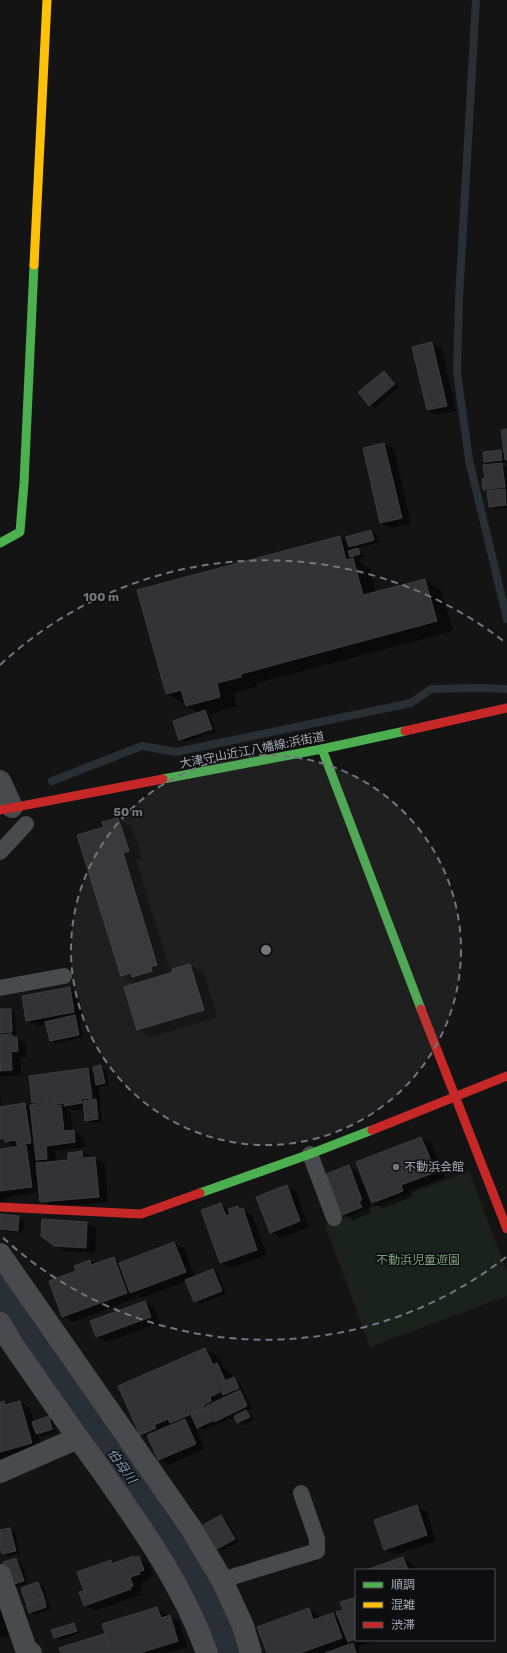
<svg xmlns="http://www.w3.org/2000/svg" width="507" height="1653" font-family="Rubik,'Noto Sans JP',sans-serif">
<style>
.green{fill:#1b211b}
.shadow{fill:#0007;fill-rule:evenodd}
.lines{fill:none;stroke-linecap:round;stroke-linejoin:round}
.stream{stroke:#282f35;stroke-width:8}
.river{stroke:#282f35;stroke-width:47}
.building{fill:#333335;stroke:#3c3e40}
.lane{stroke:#494a4d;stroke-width:16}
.street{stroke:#494a4d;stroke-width:22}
.fast{stroke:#4caf50;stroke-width:9}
.slow{stroke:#ffc107;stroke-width:9}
.jam{stroke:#c62828;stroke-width:9}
.ring{fill:none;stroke:#73767d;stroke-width:2;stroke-dasharray:7 5}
.poi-dot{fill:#73767d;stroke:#0e0e10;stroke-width:1.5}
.labels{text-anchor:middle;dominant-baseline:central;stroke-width:3;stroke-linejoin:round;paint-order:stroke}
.street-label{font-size:12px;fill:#a6abb5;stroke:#0e0e10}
.poi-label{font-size:12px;fill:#a6abb5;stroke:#0e0e10;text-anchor:start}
.park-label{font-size:12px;fill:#7d9f7e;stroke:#0e0e10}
.water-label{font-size:13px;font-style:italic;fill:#7e99af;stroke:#0e0e10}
.centre{fill:#73767d;stroke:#0e0e10;stroke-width:2}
.ring-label{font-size:12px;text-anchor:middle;font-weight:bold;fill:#73767d;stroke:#0e0e10;stroke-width:3;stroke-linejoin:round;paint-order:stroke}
</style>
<rect width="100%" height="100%" fill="#141414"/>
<path class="green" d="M469 1171 507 1272V1296L370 1347 325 1225Z"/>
<g class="shadow">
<path d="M432 343 442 349 456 411 437 415 427 410Z"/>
<path d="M384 372 389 375 399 387 375 408 370 405Z"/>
<path d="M507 430V490H505L507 492V508L495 509 490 506 488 492 484 489 491 465 485 461 501 451 505 454ZM507 462V467L500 463Z"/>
<path d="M384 444 394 449 411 524 391 528 381 523Z"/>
<path d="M371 531 376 534 379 542 357 549 362 552 364 557 359 558 361 564 370 569 376 593 425 580 441 590 453 631 257 683 258 686 233 693 237 706 210 714 216 732 185 742 180 739 199 713 186 706V703H183L166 694 340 537 348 542Z"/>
<path d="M118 819 132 827 142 859 136 860 171 974 190 965 204 973 217 1017 151 1037 137 1029V984L122 975 105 828Z"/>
<path d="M70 988 79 994 84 1017 79 1018 83 1037 55 1044 51 1041 47 1024 37 1026 27 1020Z"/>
<path d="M0 1010H11L15 1012 16 1035H11L26 1044 27 1057H20L21 1075 0 1077Z"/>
<path d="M101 1067 106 1069 109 1085 102 1087 99 1085 102 1122 91 1123 86 1120 85 1109 74 1111 71 1109H66L71 1112 73 1131 83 1137 85 1147 55 1151 57 1162 69 1161 82 1152 105 1164 108 1202 50 1207 40 1192 8 1197 0 1203V1150L17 1148 2 1139 0 1131V1090L1 1108 25 1104 31 1108 37 1105 33 1102 88 1069 95 1073ZM37 1160 43 1163 38 1164Z"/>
<path d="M421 1138 431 1143 445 1178 410 1191 412 1197 383 1208 373 1203 358 1163Z"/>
<path d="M349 1166 358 1172 371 1206 369 1207 371 1213 353 1220 343 1214Z"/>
<path d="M287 1187 296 1192 309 1227 281 1238 271 1232Z"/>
<path d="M221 1204 230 1209 238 1207 252 1215 267 1255 231 1268 221 1262Z"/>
<path d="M0 1215 24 1220 23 1233 3 1231 0 1229Z"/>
<path d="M87 1223 97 1228 95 1253 64 1251 42 1236Z"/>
<path d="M174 1243 184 1248 195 1277 213 1270 218 1273 226 1294 200 1304 195 1301 187 1281 141 1298 135 1295 136 1298 73 1322 63 1316 77 1272 90 1261 96 1265 114 1258 121 1263Z"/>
<path d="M145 1302 154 1308 160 1323 106 1342 97 1337 91 1322Z"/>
<path d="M205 1349 219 1357 224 1368 231 1372 233 1378 239 1381 244 1391 242 1392 245 1394 252 1409 246 1411 251 1414 254 1420 243 1425 238 1422 235 1417 203 1430 197 1425 195 1426 205 1449 168 1465 159 1459 150 1439 141 1434Z"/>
<path d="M4 1402 9 1405 20 1402 30 1408 34 1422 49 1417 54 1420 56 1427 39 1432V1435L56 1429 57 1432 42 1437 38 1434 42 1448 2 1459 0 1458V1404Z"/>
<path d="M417 1507 427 1512 436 1541 395 1555 385 1549Z"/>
<path d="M221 1516 226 1519 239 1542 222 1551 217 1549Z"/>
<path d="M10 1529 15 1532 20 1553 8 1556 3 1554 0 1542V1531Z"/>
<path d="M133 1557 137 1559 139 1558 149 1563 153 1576 148 1577 149 1580 140 1583 142 1592 139 1593 140 1595 95 1611 85 1605V1591L110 1561 114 1564Z"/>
<path d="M403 1558 413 1564 415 1570H368Z"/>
<path d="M16 1559 21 1562 28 1583 17 1587 12 1584Z"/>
<path d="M38 1583 43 1586 48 1600 45 1601 48 1602 51 1609 35 1615 30 1612V1604L27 1602Z"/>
<path d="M0 1599 13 1633 6 1638 0 1635Z"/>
<path d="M354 1599 356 1600V1640H377L358 1647 360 1653H268L308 1609 318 1615 320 1619 333 1614 339 1618Z"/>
<path d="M157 1608 167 1614 168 1617 170 1616 180 1622 187 1647 166 1653H62L104 1635 107 1637Z"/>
<path d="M74 1624 79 1629 57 1636V1638L80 1631 81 1633 60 1640 55 1637Z"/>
</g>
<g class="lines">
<g class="stream">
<path d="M476 0 459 299 457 372 469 460 507 619"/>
<path d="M52 781 142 746 176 752 411 703 431 689 478 688 507 689"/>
</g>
<path class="river" d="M0 1286 75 1401 159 1518 194 1572 221 1629 230 1653"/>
</g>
<g class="building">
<path d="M432 342 447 406 427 410 412 347Z"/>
<path d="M384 371 395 384 369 406 358 392Z"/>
<path d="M507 429V460H505L501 430Z"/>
<path d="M384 443 402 518 380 523 363 448Z"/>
<path d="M501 450 502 460 484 462 483 452Z"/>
<path d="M502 463 505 487 483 490 482 479 485 478 483 465Z"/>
<path d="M505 489 506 505 489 507 487 491Z"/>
<path d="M371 530 374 540 349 547 346 537Z"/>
<path d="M340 536 346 560 353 558 363 595 425 579 437 621 241 674V677L217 683 220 697 186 706 181 690 166 694 137 590Z"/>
<path d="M358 548 360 554 350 557 348 551Z"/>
<path d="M205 710 212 729 179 740 173 721Z"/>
<path d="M118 818 129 851 123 853 157 965 151 967 152 971 132 977 131 973 121 976 77 835 104 827 102 822Z"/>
<path d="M190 964 204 1010 137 1030 124 987 173 972 172 969Z"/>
<path d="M70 987 74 1012 26 1021 22 996Z"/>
<path d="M0 1009H11L12 1032 0 1033Z"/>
<path d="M75 1015 79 1035 50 1041 45 1022Z"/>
<path d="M12 1034V1037H17L18 1051 11 1052 12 1070 0 1071V1035Z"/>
<path d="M101 1065 105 1083 96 1085 93 1067Z"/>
<path d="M88 1068 92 1098 81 1099 82 1103 64 1106V1103L58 1104 57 1100 32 1103 29 1076Z"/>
<path d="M96 1099 98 1119 85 1121 83 1101Z"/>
<path d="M56 1101 57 1106 61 1105 64 1131 74 1130 75 1142 46 1146 47 1159 36 1160 30 1105Z"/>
<path d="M25 1103 31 1143 17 1145 16 1140 5 1142V1139H1L0 1133V1107Z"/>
<path d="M421 1137 436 1172 401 1185 403 1191 372 1203 356 1162Z"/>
<path d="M26 1145 32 1187 0 1191V1149Z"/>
<path d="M82 1151 83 1158 95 1157 99 1197 40 1202 36 1163 68 1160V1153Z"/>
<path d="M349 1165 362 1200 359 1202 362 1207 342 1215 326 1174Z"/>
<path d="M287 1185 300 1221 270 1233 256 1197Z"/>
<path d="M221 1203 226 1216 230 1214 228 1209 238 1206 239 1209 243 1208 257 1250 220 1263 201 1210Z"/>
<path d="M0 1214 19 1216 18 1231 0 1229Z"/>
<path d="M42 1219 87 1222 86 1248 54 1246 41 1236Z"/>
<path d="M174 1242 186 1272 130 1293 119 1263Z"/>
<path d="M114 1257 127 1293 62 1317 49 1281 76 1271 74 1266 90 1260 91 1265Z"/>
<path d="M213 1269 222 1291 194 1302 185 1280Z"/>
<path d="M145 1301 151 1317 96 1337 90 1321Z"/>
<path d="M205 1348 213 1365 217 1363 225 1380 216 1383 220 1392 210 1397 211 1401 203 1405 205 1408 170 1423 168 1419 154 1425 156 1428 140 1435 118 1386Z"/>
<path d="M234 1377 239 1388 223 1395 218 1384Z"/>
<path d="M240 1390 247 1406 214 1422 206 1406Z"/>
<path d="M4 1401 5 1405 20 1401 32 1443 0 1452V1403Z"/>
<path d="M206 1408 212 1421 197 1428 191 1415Z"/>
<path d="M246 1410 250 1417 237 1423 234 1416Z"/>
<path d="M49 1416 52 1429 36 1434 32 1422Z"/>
<path d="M185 1419 196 1444 158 1460 147 1435Z"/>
<path d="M417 1505 427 1535 384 1550 374 1520Z"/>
<path d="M221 1515 235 1539 217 1549 203 1525Z"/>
<path d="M10 1528 16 1551 2 1554 0 1547V1530Z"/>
<path d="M134 1556 135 1558 139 1556 144 1570 139 1572 140 1574 130 1577 133 1586 130 1587 131 1589 84 1606 79 1592 84 1591 77 1572 111 1560V1564Z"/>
<path d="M403 1557 408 1570H366Z"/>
<path d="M16 1558 24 1581 11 1585 3 1562Z"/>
<path d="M38 1582 44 1597 26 1603 21 1588Z"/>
<path d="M44 1598 46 1607 29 1613 26 1604Z"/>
<path d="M354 1598 356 1603V1639L348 1642 336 1612 343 1610 340 1602Z"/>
<path d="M157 1607 161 1618 170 1615 178 1641 140 1653H111L102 1624Z"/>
<path d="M309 1608 313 1620 333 1613 342 1638 300 1653H267L257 1627Z"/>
<path d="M74 1623 77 1631 54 1638 51 1630Z"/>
<path d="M104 1634 110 1653H61L59 1648Z"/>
<path d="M353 1643 356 1653H325Z"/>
</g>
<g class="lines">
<g class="lane">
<path d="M0 852 26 824"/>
<path d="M0 988 64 976"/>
<path d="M310 1154 334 1218"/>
<path d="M222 1580 317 1551V1539L301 1493"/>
</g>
<g class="street">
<path d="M0 781 12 807"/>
<path d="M0 1254 191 1528 222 1580 243 1626 251 1653"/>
<path d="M0 1323 11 1342C40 1384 69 1426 99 1467 141 1527 182 1583 207 1653"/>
<path d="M0 1472 78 1438"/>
<path d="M0 1575 26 1649 31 1653"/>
</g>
<g class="fast">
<path d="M0 543 20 532 24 483 34 265"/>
<path d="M322 749 421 1009"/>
<path d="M163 779 322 749 405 731"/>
<path d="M200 1193 310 1154 372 1130"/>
</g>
<path class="slow" d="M34 265 47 0"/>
<g class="jam">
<path d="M405 731 507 708"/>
<path d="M0 810 163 779"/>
<path d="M421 1009 507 1229"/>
<path d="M372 1130 507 1076"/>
<path d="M0 1207 141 1214 200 1193"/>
</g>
</g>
<circle cx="266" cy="950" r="195" fill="#73767d" fill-opacity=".12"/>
<g class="ring">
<circle cx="266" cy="950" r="195"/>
<path d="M506 1257A390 390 0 0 1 0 1235M0 665A390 390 0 0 1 506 643"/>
</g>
<circle class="poi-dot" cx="396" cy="1167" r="4"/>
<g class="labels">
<g class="street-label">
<text transform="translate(252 750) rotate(-11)">大津守山近江八幡線;浜街道</text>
</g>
<g class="poi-label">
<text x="404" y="1167">不動浜会館</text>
</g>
<g class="park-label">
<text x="418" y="1260">不動浜児童遊園</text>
</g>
<g class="water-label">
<text transform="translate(122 1466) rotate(54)">伯母川</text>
</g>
</g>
<circle cx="266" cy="950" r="6" class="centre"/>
<g class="ring-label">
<text x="101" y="601">100 m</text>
<text x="128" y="816">50 m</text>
</g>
<rect x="355" y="1569" width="140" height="72" fill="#0e0e10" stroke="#4b4d52"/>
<rect x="363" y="1582" width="20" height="6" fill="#4caf50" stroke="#4b4d52"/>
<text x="391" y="1589" font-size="12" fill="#a6abb5">順調</text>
<rect x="363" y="1602" width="20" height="6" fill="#ffc107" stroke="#4b4d52"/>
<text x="391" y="1609" font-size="12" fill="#a6abb5">混雑</text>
<rect x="363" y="1622" width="20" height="6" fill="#c62828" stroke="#4b4d52"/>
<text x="391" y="1629" font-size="12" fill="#a6abb5">渋滞</text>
</svg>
